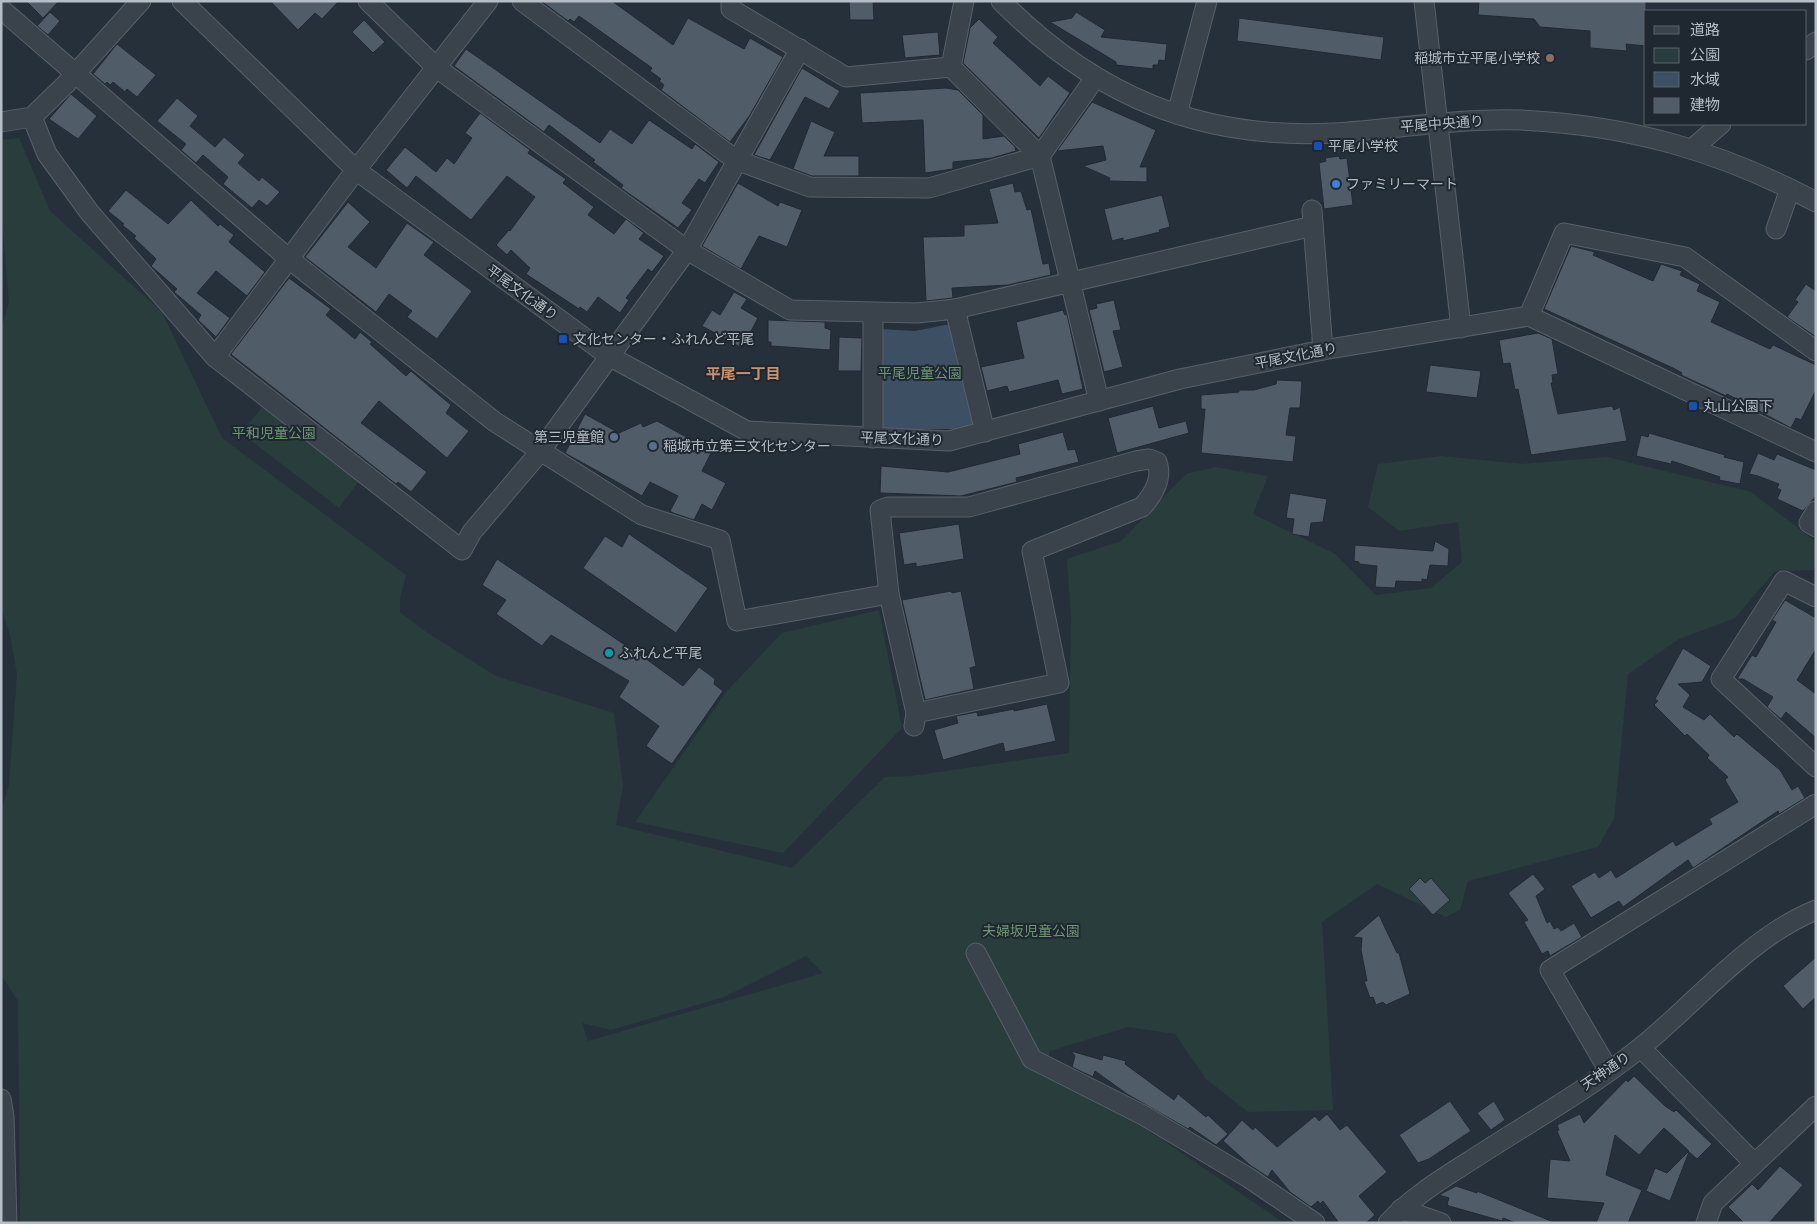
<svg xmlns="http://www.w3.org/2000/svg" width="1817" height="1224" font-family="Signika,'Noto Sans JP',sans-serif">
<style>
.green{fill:#293d3d;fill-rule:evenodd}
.water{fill:#3d4f63}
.building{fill:#515c69;stroke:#212933}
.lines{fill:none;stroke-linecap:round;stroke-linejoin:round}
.minor-casing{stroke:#58606a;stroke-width:21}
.minor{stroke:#3a424c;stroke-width:19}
.education-dot{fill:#8d6e63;stroke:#1f2731;stroke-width:2}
.transit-dot{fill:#1a4fb4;stroke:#1f2731;stroke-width:2}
.shop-dot{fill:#3f7fe0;stroke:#1f2731;stroke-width:2}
.service-dot{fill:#5c6f8a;stroke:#1f2731;stroke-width:2}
.culture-dot{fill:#0f9aa8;stroke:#1f2731;stroke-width:2}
.labels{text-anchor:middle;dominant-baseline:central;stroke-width:4;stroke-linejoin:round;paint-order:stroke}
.poi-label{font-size:14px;fill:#b5bdc7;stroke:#1f2731;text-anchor:start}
.street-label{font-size:14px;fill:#b5bdc7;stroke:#1f2731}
.park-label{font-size:14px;fill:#6f9676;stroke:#1f2731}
.neighbourhood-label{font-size:15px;font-weight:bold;fill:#cb916d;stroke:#1f2731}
</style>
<rect width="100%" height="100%" fill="#26303b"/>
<g class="green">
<path d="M19 138 50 211 162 312 222 438 406 575 400 598V612L426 632 496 676 614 713 623 786 616 825 792 868 885 777 912 776 1069 753 1071 616 1067 559 1121 541 1186 474 1215 467 1268 476 1253 514 1335 554 1376 595 1431 588 1462 562 1458 522 1399 531 1368 507 1378 464 1441 456 1522 464 1607 457 1751 492 1816 542V570L1775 571 1735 618 1679 639 1628 674 1614 819 1598 847 1468 881 1460 910 1446 917 1377 884 1322 922 1333 1110 1248 1112 1206 1079 1175 1034 1128 1027 1050 1051 1047 1066 1164 1141 1284 1223H20L18 1001 1 975V811L9 785 17 674 10 635 1 607V328L9 303 1 208V140ZM806 956 823 973 588 1041 582 1023 611 1030 724 997Z"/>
<path d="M267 401 361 478 339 508 241 433Z"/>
<path d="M879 610 902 728 783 853 635 822 727 691 782 633Z"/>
</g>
<path class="water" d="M950 324 975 426 960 429H880V329L915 331Z"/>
<g class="building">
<path d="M26 1H59L43 18Z"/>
<path d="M270 1H339L322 19 315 13 298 30Z"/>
<path d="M541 1H612L673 45 688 18 744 49 750 38 783 57 750 115 730 142 661 90 664 85 659 81 661 79 650 71 652 68 579 16 574 22 570 19 568 21Z"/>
<path d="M849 1H873L874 20H850Z"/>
<path d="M1479 1H1646V46L1626 44 1627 51 1590 48V31L1540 27 1534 19 1478 15Z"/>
<path d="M50 12 60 21 48 35 37 26Z"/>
<path d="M1076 12 1105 30 1101 37 1167 44 1165 61 1159 60 1158 65H1153V69L1116 65V62L1050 22 1072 18Z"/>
<path d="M1239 18 1384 37 1381 60 1237 41Z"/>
<path d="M979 19 998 37 993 43 1040 86 1048 76 1070 93 1039 138 963 63 970 28Z"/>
<path d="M364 20 385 42 373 53 352 32Z"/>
<path d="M938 32 940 55 905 58 902 35Z"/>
<path d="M117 44 156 75 137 97 127 89 125 92 113 82 110 85 107 82 105 84 93 74Z"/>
<path d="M466 49 600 143 610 129 632 144 649 120 692 149 695 144 719 162 705 183 699 179 682 203 692 210 678 228 621 188 623 185 593 162 595 160 549 125 544 132 454 66Z"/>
<path d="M802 68 840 91 829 109 805 97 770 160 754 155Z"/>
<path d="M946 88 958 90 983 115V139L1004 136 1015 147 1016 151 992 158 953 162V169L925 173 923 120 862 123 860 93Z"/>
<path d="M71 94 97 116 78 139 49 119Z"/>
<path d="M177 98 198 116 190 126 215 147 224 137 245 155 238 163 259 181 262 177 280 192 267 206 259 200 252 208 223 184 228 177 203 155 196 163 181 150 186 144 157 121Z"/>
<path d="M1092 102 1156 130 1140 167H1147V182L1109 181 1110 178 1083 166 1106 160 1103 146 1057 151Z"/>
<path d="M480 113 530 150 528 153 566 179 563 183 594 207 588 215 614 234 626 219 644 233 639 239 664 256 652 272 648 269 626 298 629 300 620 313 598 297 587 312 580 307 579 309 526 274 530 268 511 250 507 255 496 245 509 230 510 231 535 197 507 176 471 220 416 176 407 188 386 170 405 147 436 172 447 158 454 164 472 138 465 133Z"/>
<path d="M811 121 835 132 824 156H859V176H812L793 169Z"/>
<path d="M1339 156 1340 159 1347 158 1353 205 1324 209 1319 163 1326 161 1325 158Z"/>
<path d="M738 183 778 206 780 202 802 210 787 247 759 236 741 269 702 246Z"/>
<path d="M1013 183 1015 192 1021 191 1027 210 1031 209 1043 264 1049 263 1051 275 1008 285 952 288 953 298 926 301 923 237 964 236V225L998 223 989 189Z"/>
<path d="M126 190 168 224 191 200 218 226 220 224 234 235 229 242 265 272 247 296 216 271 197 293 230 318 216 337 198 320 201 315 174 292 177 289 151 266 156 259 134 238 136 236 122 225 124 224 108 211Z"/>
<path d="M1162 195 1170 227 1159 230 1160 232 1123 241V238L1112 241 1104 209Z"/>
<path d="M348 202 370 222 348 247 376 268 407 223 434 242 424 255 472 291 437 339 407 317 412 311 389 294 376 312 305 257Z"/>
<path d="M1571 246 1595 252 1593 255 1653 281 1661 264 1682 271 1680 275 1700 284 1697 291 1720 302 1711 322 1770 349 1773 345 1816 365V390L1801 420 1796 418 1791 428 1727 394 1726 396 1681 375 1682 373 1675 369 1544 309Z"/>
<path d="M289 278 331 309 326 315 355 339 360 332 372 342 370 344 406 376 411 371 451 405 446 413 469 431 447 458 379 401 361 423 427 472 411 492 398 482 396 484 233 356 231 354Z"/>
<path d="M1806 284 1816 291V337L1787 317 1798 302 1795 300Z"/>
<path d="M734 292 747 299 741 308 758 318 742 348 702 326 712 310 720 315Z"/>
<path d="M1114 300 1121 330 1113 331 1123 367 1104 372 1089 310 1097 308 1096 304Z"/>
<path d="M1063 310 1065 315 1067 314 1083 389 1062 394 1058 380 1009 392 1007 386 987 391 981 367 1024 358 1016 322Z"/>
<path d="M768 320 825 322V328L831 330 830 350 771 346V342H768Z"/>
<path d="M1538 333 1552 339 1558 374 1552 375 1553 383H1551L1558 414 1612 406 1614 410 1620 407 1627 441 1531 455 1518 389 1515 390 1510 363 1503 364 1499 340Z"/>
<path d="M839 337 862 338 861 371H838Z"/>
<path d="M1430 365 1481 371 1477 398 1426 392Z"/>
<path d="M1277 380 1302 381 1300 408H1290L1286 435 1296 436 1293 462 1201 453 1205 409H1201V395L1239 392V390H1254L1276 384Z"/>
<path d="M1153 406 1159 428 1186 421 1189 433 1117 453 1108 418Z"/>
<path d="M585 414 619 433 641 423 643 427 657 421 712 451 702 471 726 483 712 510 702 504 694 520 673 513 670 511 678 496 650 482 642 496 565 453Z"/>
<path d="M1063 432 1068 450 1075 449 1079 462 1016 478 1017 482 961 496 880 493 881 466 948 472 1020 454 1018 444Z"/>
<path d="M1649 433 1725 455 1724 457 1744 462 1740 484 1719 480 1720 477 1672 461 1671 464 1636 456 1641 435 1648 437Z"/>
<path d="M1758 453 1774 460 1777 454 1816 470V496L1803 511 1777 499 1781 490 1777 488 1779 484 1758 476 1749 474Z"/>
<path d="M1290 493 1327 499 1323 522 1311 523 1309 537 1292 534 1294 519 1286 518Z"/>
<path d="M959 524 964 559 916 567V563L904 565 899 533Z"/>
<path d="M629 534 708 588 676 633 583 568 605 536 622 547Z"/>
<path d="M1435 541 1449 549 1448 566 1430 565 1427 580 1422 579V582L1396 581 1395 588 1375 587 1377 566 1359 564V562L1354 561 1355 545 1433 551Z"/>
<path d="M497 559 649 661 683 686 699 667 715 679 714 684 723 691 672 764 646 746 659 726 619 697 629 681 551 635 542 646 496 614 506 600 482 585Z"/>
<path d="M951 591 952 593 961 591 976 666 970 668 974 689 925 700 902 600Z"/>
<path d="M1785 600 1816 618V649L1797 680 1816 694V738L1786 712 1781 719 1767 707 1773 697 1743 679H1737L1752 655 1756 657 1776 622 1772 620Z"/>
<path d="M1683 648 1711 666 1702 682 1678 684 1690 695 1683 707 1704 720 1710 714 1734 737 1737 734 1780 770 1792 790 1798 786 1805 798 1779 814 1778 811 1693 868 1688 860 1623 907 1619 901 1591 918 1571 886 1595 872 1599 878 1611 870 1616 878 1673 841 1676 846 1712 824 1709 819 1738 802 1725 780 1728 777 1707 758 1709 755 1687 734 1685 736 1654 705 1658 701 1655 699Z"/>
<path d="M1047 704 1056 741 1005 752 1003 743 943 760 934 730 958 723 956 716 977 712 978 716 1014 709V711Z"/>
<path d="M1533 874 1545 889 1536 896 1547 923 1550 921 1554 929 1558 927 1561 931 1574 923 1582 937 1550 956 1548 951 1542 954 1524 922 1528 920 1508 893Z"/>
<path d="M1420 878 1425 883 1431 878 1450 900 1433 915 1409 889Z"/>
<path d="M1379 915 1397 953H1399L1410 994 1386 1005 1383 1002 1376 1005 1373 997 1370 998 1364 981H1367L1361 950 1362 938 1353 937Z"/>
<path d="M1816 957V997L1803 1009 1783 986Z"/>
<path d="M1071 1051 1102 1060 1103 1055 1126 1061 1125 1064 1174 1100 1178 1094 1206 1117 1208 1115 1228 1134 1216 1145 1190 1127 1188 1129 1127 1094 1095 1071 1093 1077 1072 1067 1075 1056Z"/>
<path d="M1634 1076 1665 1106 1674 1112 1676 1110 1712 1144 1697 1159 1689 1152 1670 1201 1646 1191 1655 1168 1667 1173 1689 1151 1664 1128 1639 1155 1615 1135 1606 1175 1642 1190 1628 1223H1596L1604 1203 1547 1198 1550 1159 1570 1161 1557 1131 1559 1130 1557 1125 1580 1114 1584 1123 1626 1080 1628 1082Z"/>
<path d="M1450 1101 1471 1131 1429 1159 1418 1163 1399 1135Z"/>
<path d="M1494 1101 1505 1120 1491 1130 1477 1113Z"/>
<path d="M1327 1114 1340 1130 1347 1125 1387 1172 1359 1196 1375 1215 1366 1223H1339L1323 1201 1320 1204 1318 1201 1311 1207 1290 1192 1272 1170 1268 1177 1251 1166 1223 1141 1242 1120 1253 1130 1255 1127 1277 1147 1315 1116 1319 1121Z"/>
<path d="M1780 1166 1803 1185 1769 1223H1744L1728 1207 1752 1184 1758 1190Z"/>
<path d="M1456 1186 1477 1193V1191L1556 1223H1516L1503 1218 1502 1221 1449 1206 1447 1204 1449 1198 1439 1195Z"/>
</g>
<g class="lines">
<g class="minor-casing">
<g id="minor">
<path d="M182 1 356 170 609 356 747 431 949 441 1180 379 1323 350 1529 316 1816 452"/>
<path d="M368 1 437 68 687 250 790 310 917 313 955 309 1313 226"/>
<path d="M522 1 736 160 810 187 929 188 1040 156 1095 78"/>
<path d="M731 1V9L846 77 951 67 1040 156 1099 401"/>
<path d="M1001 1C1095 96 1200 140 1334 133 1396 129 1458 118 1521 120 1629 125 1720 151 1816 202"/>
<path d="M1424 1 1461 328"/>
<path d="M1 9 288 258 495 422 642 515 720 540 737 621 889 594"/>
<path d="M1806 50 1816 42"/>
<path d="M951 67 964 1"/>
<path d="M1177 114 1207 1"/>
<path d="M32 117 47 154 90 213 215 357 462 550 472 532 539 453 687 250 800 49"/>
<path d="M1 122 32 117 66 84 141 1"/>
<path d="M1693 148 1721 124"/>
<path d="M1312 210 1323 350"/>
<path d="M1776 229 1790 189"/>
<path d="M955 309 985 432"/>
<path d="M873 313V438"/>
<path d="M1529 316 1564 233 1685 257 1816 351"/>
<path d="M215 357 356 170 488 1"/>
<path d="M1816 511 1809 523 1816 527"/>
<path d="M1816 597 1784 581 1721 679 1816 767"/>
<path d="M914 726 916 713 889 594 880 510 888 507H969L1136 461 1149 459 1157 462C1163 478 1153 495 1142 507L1032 551 1059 683 916 713"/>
<path d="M976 953 1032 1059 1143 1115 1249 1178 1315 1223"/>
<path d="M1641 1048 1754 1163"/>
<path d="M1609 1071 1550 970 1816 804"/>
<path d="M1 1099 4 1117 7 1223"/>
<path d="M1401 1209 1441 1223"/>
<path d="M1388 1223C1412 1197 1443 1178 1473 1159 1528 1123 1589 1089 1640 1048 1696 1003 1749 937 1816 910"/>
<path d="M1706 1223 1713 1203 1816 1106"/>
</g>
</g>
<use href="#minor" class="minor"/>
</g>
<circle class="education-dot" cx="1550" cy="58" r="5"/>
<g class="transit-dot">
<rect x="1313" y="141" width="10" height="10" rx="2.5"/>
<rect x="558" y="334" width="10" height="10" rx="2.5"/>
<rect x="1688" y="401" width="10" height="10" rx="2.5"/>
</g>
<circle class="shop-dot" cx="1336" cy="184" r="5"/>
<g class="service-dot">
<circle cx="614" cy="437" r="5"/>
<circle cx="653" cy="446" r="5"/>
</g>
<circle class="culture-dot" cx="609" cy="653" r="5"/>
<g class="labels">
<g class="poi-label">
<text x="1540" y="58" text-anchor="end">稲城市立平尾小学校</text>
<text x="1328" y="146">平尾小学校</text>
<text x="1346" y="184">ファミリーマート</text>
<text x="573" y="339">文化センター・ふれんど平尾</text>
<text x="1703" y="406">丸山公園下</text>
<text x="604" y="437" text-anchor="end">第三児童館</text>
<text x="663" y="446">稲城市立第三文化センター</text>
<text x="619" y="653">ふれんど平尾</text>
</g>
<g class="street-label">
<text transform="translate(1442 124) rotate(-4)">平尾中央通り</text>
<text transform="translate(522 293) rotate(36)">平尾文化通り</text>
<text transform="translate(1296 356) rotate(-11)">平尾文化通り</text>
<text transform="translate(902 439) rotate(2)">平尾文化通り</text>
<text transform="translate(1606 1071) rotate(-34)">天神通り</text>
</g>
<g class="park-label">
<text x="920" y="373">平尾児童公園</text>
<text x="274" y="433">平和児童公園</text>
<text x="1031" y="931">夫婦坂児童公園</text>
</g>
<g class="neighbourhood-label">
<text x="743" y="374">平尾一丁目</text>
</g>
</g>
<rect width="1817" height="1224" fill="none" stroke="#b5bdc7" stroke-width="5"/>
<rect x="1644" y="10" width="162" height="115" fill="#1f2731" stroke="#5b636d"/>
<rect x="1654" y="26" width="25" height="8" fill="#3a424c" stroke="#5b636d"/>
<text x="1690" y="35" font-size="15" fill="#b5bdc7">道路</text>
<rect x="1654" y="48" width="25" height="15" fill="#293d3d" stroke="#5b636d"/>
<text x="1690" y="60" font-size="15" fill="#b5bdc7">公園</text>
<rect x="1654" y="72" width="25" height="15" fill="#3d4f63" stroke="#5b636d"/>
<text x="1690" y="85" font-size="15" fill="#b5bdc7">水域</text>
<rect x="1654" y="98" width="25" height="15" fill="#515c69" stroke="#5b636d"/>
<text x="1690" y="110" font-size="15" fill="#b5bdc7">建物</text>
</svg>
